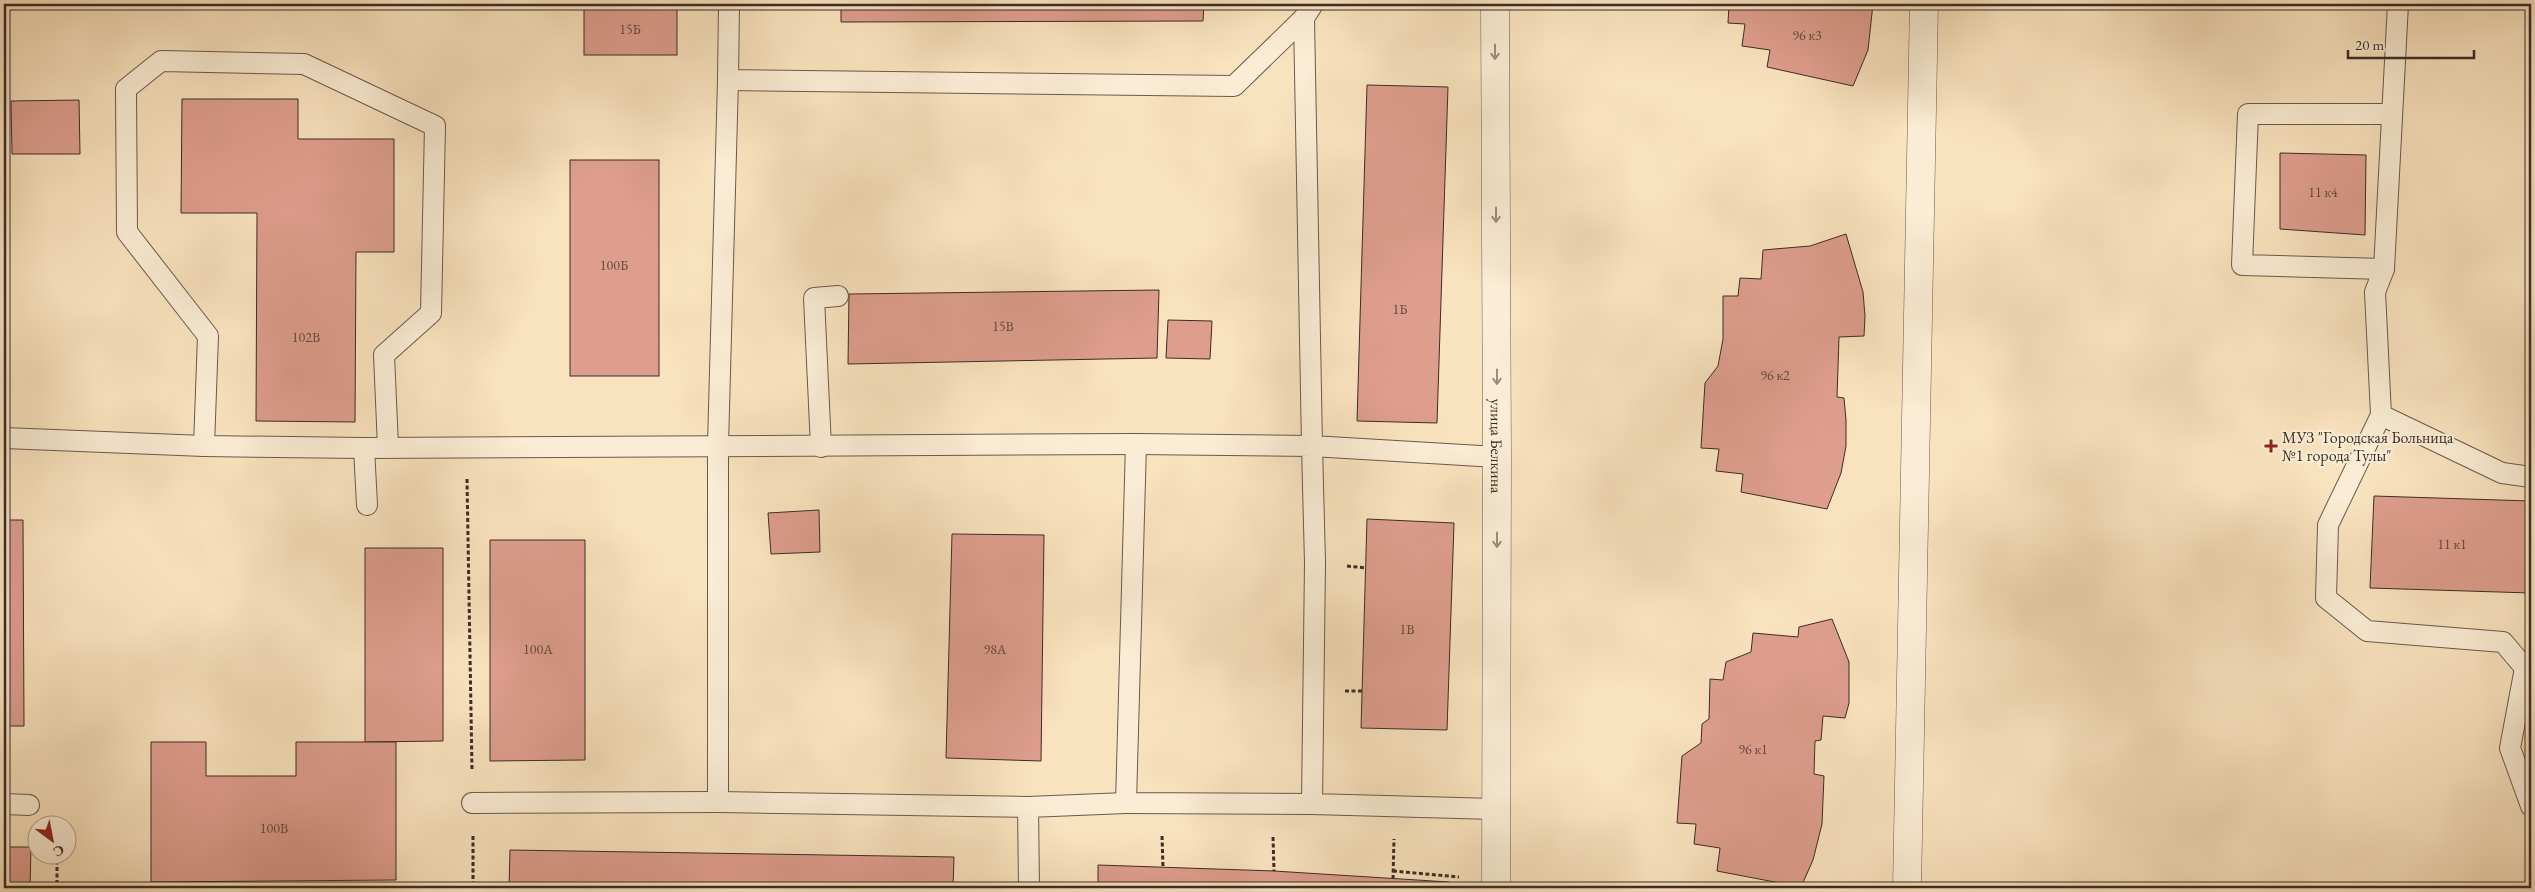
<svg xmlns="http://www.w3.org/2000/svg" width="2535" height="892" font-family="'EB Garamond',serif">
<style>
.building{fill:#de9e8e;stroke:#3b2d28}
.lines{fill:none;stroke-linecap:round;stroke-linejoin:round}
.lane-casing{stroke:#6a5a4e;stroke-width:22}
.street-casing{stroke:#6a5a4e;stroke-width:29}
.path{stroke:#3b2d28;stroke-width:3;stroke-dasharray:4 2.5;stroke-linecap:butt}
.lane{stroke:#fbedd5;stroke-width:20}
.street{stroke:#fbedd5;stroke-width:28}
.oneway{stroke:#9b8d7e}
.poi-dot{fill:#8f2418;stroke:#fbedd5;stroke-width:2}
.labels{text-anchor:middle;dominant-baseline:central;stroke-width:4.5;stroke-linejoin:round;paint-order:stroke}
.number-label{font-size:14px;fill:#644942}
.poi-label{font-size:16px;fill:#3b2d28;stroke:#fbedd5;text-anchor:start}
.street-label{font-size:16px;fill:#3b2d28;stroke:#fbedd5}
</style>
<rect width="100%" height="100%" fill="#f9e3be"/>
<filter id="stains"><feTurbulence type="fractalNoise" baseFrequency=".004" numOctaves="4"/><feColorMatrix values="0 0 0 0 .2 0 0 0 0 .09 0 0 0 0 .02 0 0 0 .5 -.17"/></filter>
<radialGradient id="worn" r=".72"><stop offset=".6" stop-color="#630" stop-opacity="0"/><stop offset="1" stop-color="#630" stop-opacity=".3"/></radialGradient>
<g class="building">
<rect x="584" y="4" width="93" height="51"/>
<path d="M841 4H1204L1203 21 841 22Z"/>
<path d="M1729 4H1873L1868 50 1853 86 1767 67 1770 50 1742 46 1745 24 1728 23Z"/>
<path d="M1367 85 1448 87 1437 423 1357 421Z"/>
<path d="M182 99H298V139H394V252H356L355 422 256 421 257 213H181Z"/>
<path d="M79 100 80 154H12L11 101Z"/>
<path d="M2280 153 2366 155 2365 235 2280 229Z"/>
<rect x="570" y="160" width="89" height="216"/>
<path d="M1846 234 1863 292 1865 316 1864 336 1839 337 1837 397 1844 398 1846 420V446L1841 473 1827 509 1741 492 1743 474 1716 471 1719 449 1701 448 1705 383 1718 366 1723 339V296H1738L1740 278 1761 279 1763 250 1810 246Z"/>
<path d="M1159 290 1157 358 848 364 849 294Z"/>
<path d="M1168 320 1212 321 1210 359 1166 358Z"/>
<path d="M2374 496 2531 501V593L2370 588Z"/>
<path d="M819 510 820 552 771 554 768 513Z"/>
<path d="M1367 519 1454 523 1447 730 1361 728Z"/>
<path d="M4 520H23L24 726H4Z"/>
<path d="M952 534 1044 535 1041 761 946 758Z"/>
<path d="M490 540H585V760L490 761Z"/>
<path d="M365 548H443V741L365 742Z"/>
<path d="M1832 619 1849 662V703L1845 718 1823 716 1821 740 1815 741 1814 774 1824 776 1822 824 1813 860 1801 887 1717 871 1720 848 1694 844 1696 824 1677 823 1682 756 1701 743 1702 724 1709 719 1710 679 1723 680 1726 662 1751 652 1753 633 1798 637 1799 627Z"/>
<path d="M151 742H206V776H296V742H396V880L151 882Z"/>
<path d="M4 847H31L30 888H4Z"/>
<path d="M510 850 954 857 953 888H509Z"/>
<path d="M1098 865 1274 871 1449 882V888H1098Z"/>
</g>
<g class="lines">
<g class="lane-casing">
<g id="lane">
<path d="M729 4 728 80 1234 86 1304 18"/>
<path d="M1313 4 1304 18 1312 446 1497 457"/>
<path d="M2398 4 2384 269 2375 292 2381 415 2502 473 2531 477"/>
<path d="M2384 269 2242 265 2248 114H2392"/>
<path d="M2381 415 2328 525 2326 598 2367 631 2503 642 2525 668"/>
<path d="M4 438 204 446 364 448 1136 444 1312 446 1315 563 1312 804 1495 809"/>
<path d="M1136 444 1126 803 1312 804"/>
<path d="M204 446 208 336 127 232 126 89 161 61 304 64 435 126 431 313 384 355 388 447"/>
<path d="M821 447 814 298 838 296"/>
<path d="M364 448 367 505"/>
<path d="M2531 666 2525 668 2510 748 2531 806"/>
<path d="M718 802V445L728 80"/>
<path d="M472 803 718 802 1028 807"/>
<path d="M4 804 29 805"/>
<path d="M1029 888 1028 807 1126 803"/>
</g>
</g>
<g class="street-casing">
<g id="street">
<path id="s1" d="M1495 4 1497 457 1496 888"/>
<path d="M1907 888 1924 4"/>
</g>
</g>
<g class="path">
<path d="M467 479 472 770"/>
<path d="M1347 566 1366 568"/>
<path d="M1345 691H1362"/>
<path d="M473 836V888"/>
<path d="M1162 836 1163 868"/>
<path d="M1273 837 1274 871"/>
<path d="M57 854V888"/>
<path d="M1393 871 1459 877"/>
<path d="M1393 879 1394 839"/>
</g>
<use href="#lane" class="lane"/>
<use href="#street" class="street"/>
</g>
<defs><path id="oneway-shaft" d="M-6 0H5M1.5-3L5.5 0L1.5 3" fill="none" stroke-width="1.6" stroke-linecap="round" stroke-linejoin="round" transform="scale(1.25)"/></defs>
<g class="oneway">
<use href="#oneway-shaft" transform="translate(1495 52) rotate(90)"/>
<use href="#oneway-shaft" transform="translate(1496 215) rotate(90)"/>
<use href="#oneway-shaft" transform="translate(1497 377) rotate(90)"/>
<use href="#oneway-shaft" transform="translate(1497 540) rotate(90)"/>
</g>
<path class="poi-dot" d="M2268.5 438.5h5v5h5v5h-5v5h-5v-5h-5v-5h5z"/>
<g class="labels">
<g class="number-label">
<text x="630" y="29">15Б</text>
<text x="1807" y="35">96 к3</text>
<text x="2323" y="192">11 к4</text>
<text x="614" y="265">100Б</text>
<text x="1400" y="309">1Б</text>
<text x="1003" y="326">15В</text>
<text x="306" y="337">102В</text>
<text x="1775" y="375">96 к2</text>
<text x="2452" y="544">11 к1</text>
<text x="1407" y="629">1В</text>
<text x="538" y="649">100А</text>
<text x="995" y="649">98А</text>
<text x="1753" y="749">96 к1</text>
<text x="274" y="828">100В</text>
</g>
<g class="poi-label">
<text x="2282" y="437">МУЗ "Городская Больница<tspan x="2282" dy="18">№1 города Тулы"</tspan></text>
</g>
<g class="street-label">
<text stroke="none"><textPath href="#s1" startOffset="442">улица Белкина</textPath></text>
</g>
</g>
<rect width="2535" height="892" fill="none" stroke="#f9e3be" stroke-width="20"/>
<rect x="5" y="5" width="2525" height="882" fill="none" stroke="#3b2d28" stroke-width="2.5"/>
<rect x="10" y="10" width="2515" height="872" fill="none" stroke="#3b2d28"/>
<g transform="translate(52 840) rotate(148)"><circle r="24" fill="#fbedd5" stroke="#aea090"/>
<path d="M0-4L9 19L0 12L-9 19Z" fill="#8f2418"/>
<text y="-8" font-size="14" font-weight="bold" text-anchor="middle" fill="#3b2d28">С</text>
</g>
<path d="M2348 50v8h126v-8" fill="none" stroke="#3b2d28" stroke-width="2.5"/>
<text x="2355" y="50" font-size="15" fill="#3b2d28" stroke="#fbedd5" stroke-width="4" paint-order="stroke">20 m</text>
<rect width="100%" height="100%" filter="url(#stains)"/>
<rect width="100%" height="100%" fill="url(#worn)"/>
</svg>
